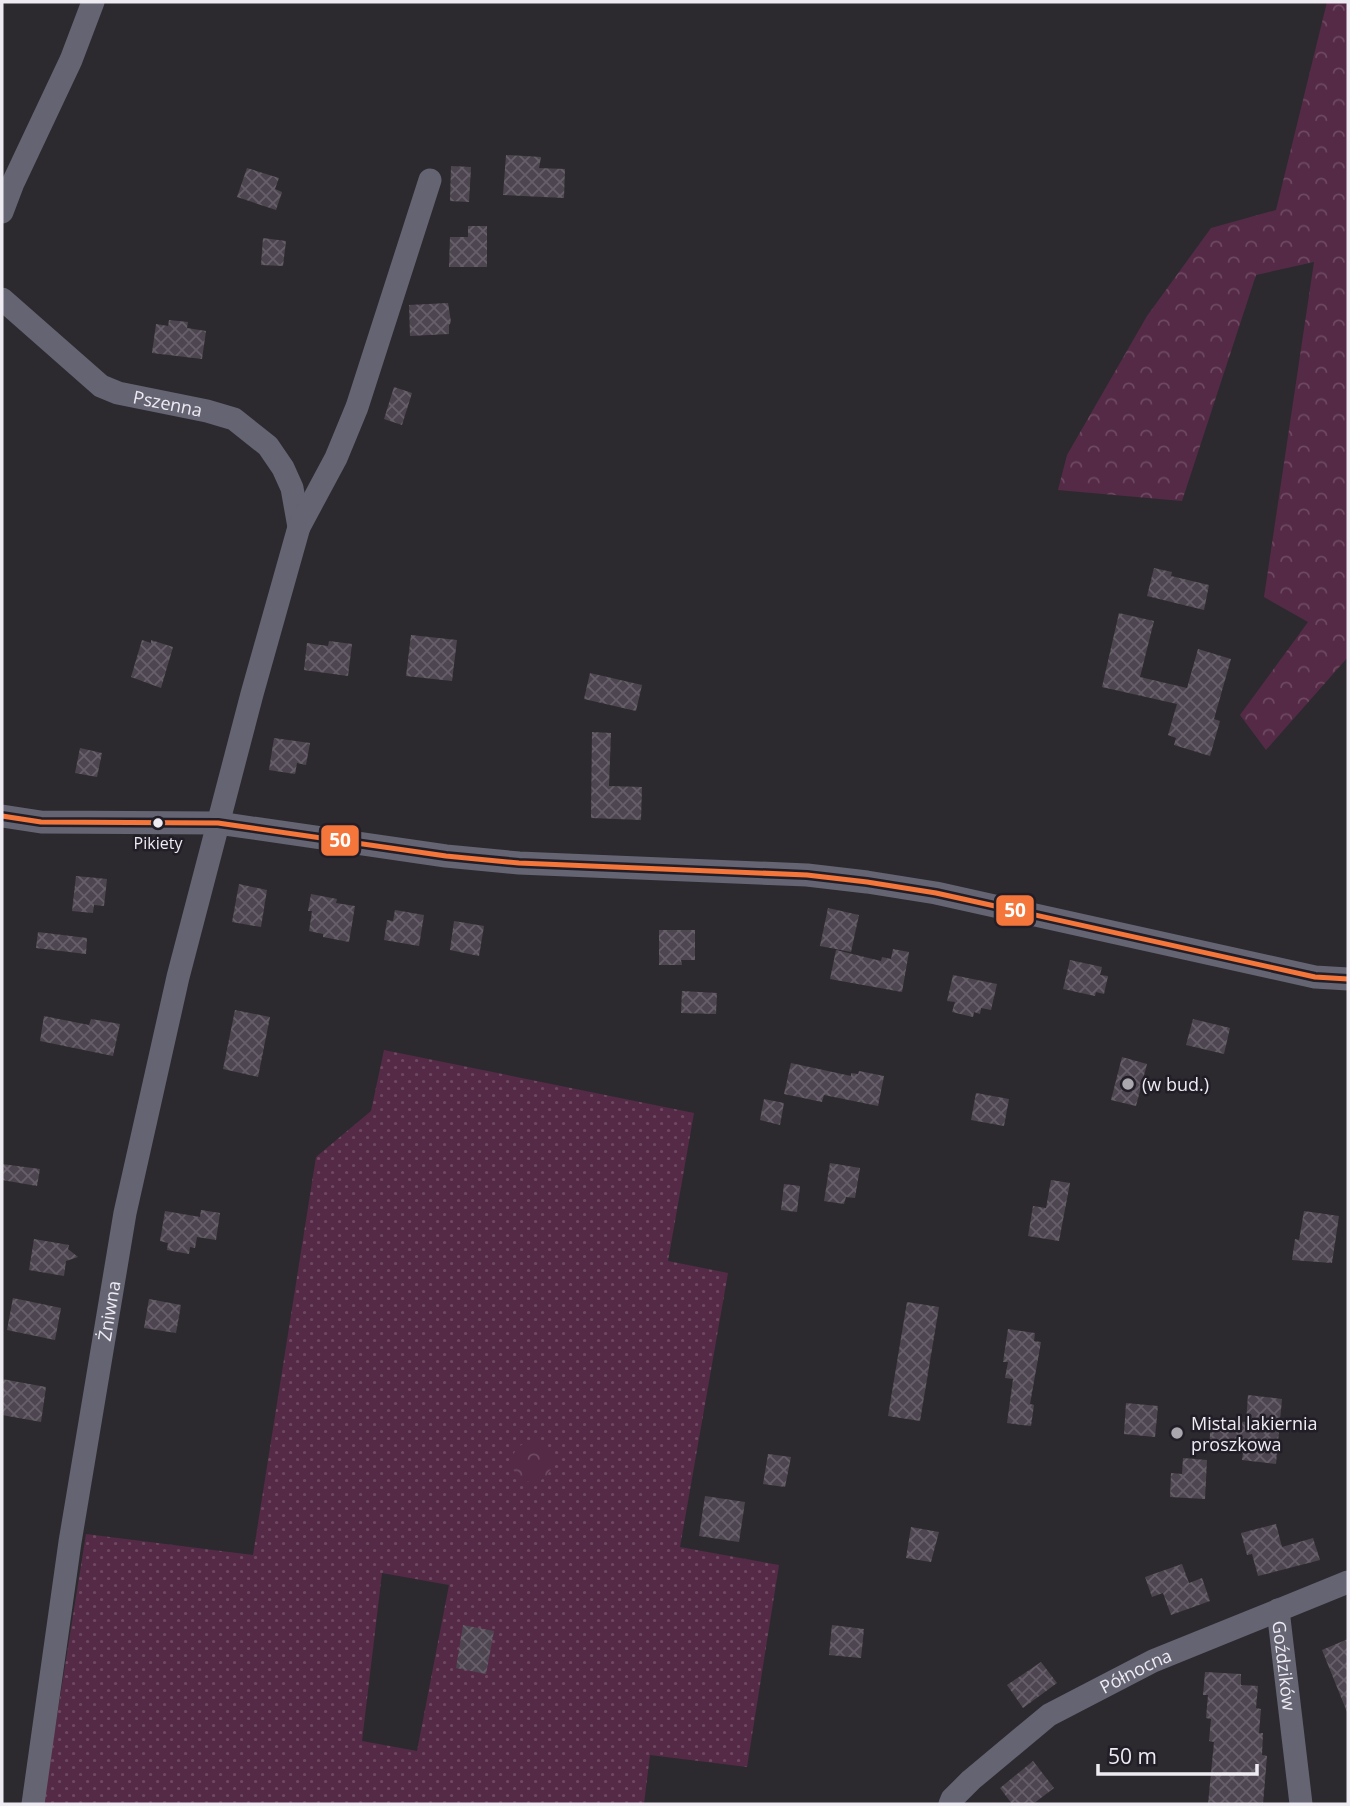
<svg xmlns="http://www.w3.org/2000/svg" width="1350" height="1806" font-family="'Open Sans',sans-serif">
<style>
.grass{fill:url(#grass-dots);fill-rule:evenodd}
.forest{fill:url(#forest-crowns)}
.building{fill:url(#building-cross-hatch)}
.lines{fill:none;stroke-linecap:round;stroke-linejoin:round}
.minor{stroke:#656472;stroke-width:23}
.bus-1-casing{stroke:#221e28;stroke-width:10}
.bus-1{stroke:#f5763a;stroke-width:5}
.bus-dot{fill:#eeebf2;stroke:#221e28;stroke-width:2.5}
.poi-dot{fill:#aaa7ae;stroke:#221e28;stroke-width:2.5}
.labels{text-anchor:middle;dominant-baseline:central;stroke-width:5;stroke-linejoin:round;paint-order:stroke}
.bus-label{font-size:16px;fill:#eeebf2;stroke:#221e28}
.street-label{font-size:18px;fill:#eeebf2;stroke:#221e28}
.poi-label{font-size:18px;fill:#eeebf2;stroke:#221e28;text-anchor:start}
.line-badge{stroke:#221e28;stroke-width:2.5}
.badge-label{font-size:19px;text-anchor:middle;font-weight:bold;fill:#fff}
</style>
<defs>
<pattern id="grass-dots" width="8" height="8" patternUnits="userSpaceOnUse" patternTransform="scale(1.75)"><rect width="8" height="8" fill="#552a46"/><path d="M2 2h.1M6 6h.1" fill="none" stroke="#6e4961" stroke-width="1.8" stroke-linecap="round"/></pattern>
<pattern id="forest-crowns" width="20" height="18" patternUnits="userSpaceOnUse" patternTransform="scale(1.75)"><rect width="20" height="18" fill="#552a46"/><path d="M2 6a3 3 0 1 1 6 0M12 15a3 3 0 1 1 6 0" fill="none" stroke="#6e4961"/></pattern>
<pattern id="building-cross-hatch" width="8" height="8" patternUnits="userSpaceOnUse" patternTransform="scale(1.75)"><rect width="8" height="8" fill="#4d4550"/><path d="M0 0l8 8M0 8l8-8" fill="none" stroke="#67606a"/></pattern>
</defs>
<rect width="100%" height="100%" fill="#2c2a2f"/>
<path class="grass" d="M384 1050 694 1113 668 1261 728 1273 680 1547 779 1565 747 1767 650 1755 644 1804H43L86 1534 253 1555 316 1157 371 1111ZM382 1573 449 1585 417 1751 362 1741Z"/>
<g class="forest">
<path d="M1327 2H1348V657L1266 750 1240 715 1308 622 1264 597 1314 262 1256 275 1182 501 1058 490 1067 455 1147 316 1211 228 1276 210Z"/>
<circle cx="532" cy="1462" r="20"/>
</g>
<g class="building">
<path d="M506 155 541 157 539 168 565 169 564 198 503 195Z"/>
<path d="M451 166 471 167 469 202 450 201Z"/>
<path d="M247 168 279 178 275 189 282 192 276 210 237 197Z"/>
<path d="M468 226H487V267H449L450 237H468Z"/>
<path d="M263 238 286 241 283 266 261 265Z"/>
<path d="M448 303 451 322 449 325V334L410 336 409 305Z"/>
<path d="M169 320 188 322 187 328 206 331 202 359 152 353 156 324 168 326Z"/>
<path d="M394 387 412 393 402 425 384 419Z"/>
<path d="M1154 568 1172 572 1171 576 1209 585 1204 610 1147 596Z"/>
<path d="M1119 613 1154 621 1140 677 1187 688 1198 649 1231 659 1214 719 1220 721 1210 756 1174 745 1176 738 1168 735 1177 704 1102 687Z"/>
<path d="M411 635 457 640 452 681 406 676Z"/>
<path d="M142 640 151 643V640L173 647 161 688 131 677Z"/>
<path d="M329 641 352 644 348 676 304 670 307 643 328 646Z"/>
<path d="M590 673 642 685 636 711 584 699Z"/>
<path d="M592 732 611 733 609 786 642 787 641 820 591 818Z"/>
<path d="M274 738 310 743 306 765 297 763 295 774 269 770Z"/>
<path d="M80 748 102 753 97 777 75 773Z"/>
<path d="M76 876 107 879 104 906 94 905 93 913 72 911Z"/>
<path d="M239 884 267 890 261 927 232 922Z"/>
<path d="M311 894 337 899 336 903 355 906 349 942 323 937V934L309 931 312 911H308Z"/>
<path d="M828 908 859 915 851 952 820 946Z"/>
<path d="M395 910 424 915 419 946 384 940 387 920 393 921Z"/>
<path d="M454 921 484 926 479 956 450 950Z"/>
<path d="M659 930H695V960H681L682 965H659Z"/>
<path d="M38 932 87 938 86 954 36 948Z"/>
<path d="M893 949 909 952 902 992 830 979 836 950 881 961 882 957 891 959Z"/>
<path d="M1070 960 1102 967 1100 975 1108 976 1104 994 1096 992 1095 996 1063 989Z"/>
<path d="M953 975 997 984 991 1010 981 1008 980 1014 974 1012 973 1017 952 1012 955 1002 947 1001Z"/>
<path d="M682 991 717 993 716 1014 681 1013Z"/>
<path d="M235 1010 270 1017 258 1077 223 1069Z"/>
<path d="M44 1016 89 1025 91 1019 120 1024 113 1056 40 1041Z"/>
<path d="M1193 1019 1230 1028 1224 1054 1186 1045Z"/>
<path d="M1122 1057 1147 1064 1136 1106 1111 1100Z"/>
<path d="M791 1063 851 1076V1073L858 1074 859 1071 884 1076 878 1106 824 1095 822 1102 784 1094Z"/>
<path d="M976 1093 1009 1099 1004 1126 971 1120Z"/>
<path d="M764 1099 784 1103 780 1125 760 1120Z"/>
<path d="M830 1163 860 1168 855 1198 846 1197 844 1204 824 1201Z"/>
<path d="M2 1164 40 1169 37 1186 2 1180Z"/>
<path d="M1051 1180 1070 1183 1059 1241 1028 1236 1033 1206 1046 1208Z"/>
<path d="M784 1184 800 1186 797 1212 781 1210Z"/>
<path d="M201 1210 220 1213 216 1240 197 1237 195 1248 190 1247 189 1254 167 1250 168 1243 160 1241 165 1211 200 1217Z"/>
<path d="M1304 1211 1339 1216 1332 1263 1292 1260 1295 1239 1299 1240Z"/>
<path d="M34 1239 69 1245 68 1249 78 1257 66 1261 64 1276 29 1270Z"/>
<path d="M13 1298 61 1308 55 1340 7 1330Z"/>
<path d="M149 1299 181 1305 176 1333 144 1328Z"/>
<path d="M907 1302 939 1307 920 1421 888 1416Z"/>
<path d="M1008 1329 1035 1333 1034 1341 1041 1342 1030 1404 1034 1405 1031 1426 1007 1423 1013 1379 1005 1378 1008 1362H1003Z"/>
<path d="M2 1379 46 1387 41 1422 2 1415Z"/>
<path d="M1248 1395 1282 1399 1276 1464 1242 1460 1243 1453 1209 1451 1211 1419 1246 1422Z"/>
<path d="M1126 1403 1158 1406 1155 1437 1124 1434Z"/>
<path d="M768 1454 791 1457 785 1487 763 1484Z"/>
<path d="M1183 1458 1207 1460 1205 1499 1170 1497 1171 1473 1182 1474Z"/>
<path d="M705 1496 745 1502 739 1542 699 1536Z"/>
<path d="M1276 1524 1282 1547 1313 1538 1320 1560 1258 1576 1252 1554 1247 1555 1241 1533Z"/>
<path d="M911 1527 939 1532 931 1562 906 1558Z"/>
<path d="M1182 1564 1189 1583 1202 1578 1210 1601 1171 1615 1163 1593 1152 1597 1145 1577Z"/>
<path d="M463 1625 494 1631 486 1674 456 1668Z"/>
<path d="M832 1625 864 1629 861 1658 829 1655Z"/>
<path d="M1348 1639V1712H1347L1322 1650Z"/>
<path d="M1041 1662 1057 1683 1023 1708 1007 1685Z"/>
<path d="M1205 1672 1241 1674V1685L1258 1686 1256 1708 1261 1709 1259 1733H1263L1262 1755 1267 1756 1263 1804H1208L1214 1742 1209 1741 1211 1719 1206 1718 1208 1695H1203Z"/>
<path d="M1033 1761 1054 1788 1033 1804H1012L1000 1788Z"/>
</g>
<g class="lines">
<g class="minor">
<path d="M2 212 13 183 71 60 93 2"/>
<path id="s1" d="M2 299 101 386 118 393 207 411 234 419 268 446 283 468 292 488 299 527"/>
<path d="M2 816 41 822 218 823 446 856 519 863 807 875 867 882 936 893 1315 977 1348 979"/>
<path id="s2" d="M1278 1610 1301 1804"/>
<path id="s3" d="M33 1804 70 1542 125 1213 178 977 252 694 299 527 336 458 357 407 430 180"/>
<path id="s4" d="M950 1804 952 1799 971 1780 1049 1715 1153 1661 1348 1582"/>
</g>
<g class="bus-1-casing">
<path id="bus-1" d="M2 816 41 822 218 823 446 856 519 863 807 875 867 882 936 893 1315 977 1348 979"/>
</g>
<use href="#bus-1" class="bus-1"/>
</g>
<circle class="bus-dot" cx="158" cy="823" r="6"/>
<g class="poi-dot">
<circle cx="1128" cy="1084" r="7"/>
<circle cx="1177" cy="1433" r="7"/>
</g>
<g class="labels">
<g class="bus-label">
<text x="158" y="843">Pikiety</text>
</g>
<g class="street-label">
<text stroke="none"><textPath href="#s1" startOffset="201">Pszenna</textPath></text>
<text stroke="none"><textPath href="#s3" startOffset="499">Żniwna</textPath></text>
<text stroke="none"><textPath href="#s2" startOffset="56">Goździków</textPath></text>
<text stroke="none"><textPath href="#s4" startOffset="231">Północna</textPath></text>
</g>
<g class="poi-label">
<text x="1142" y="1084">(w bud.)</text>
<text x="1191" y="1423">Mistal lakiernia<tspan x="1191" dy="21">proszkowa</tspan></text>
</g>
</g>
<g class="line-badge">
<rect x="320" y="824" width="40" height="33" rx="7" fill="#f5763a"/>
<rect x="995" y="894" width="40" height="33" rx="7" fill="#f5763a"/>
</g>
<g class="badge-label">
<text x="340" y="847">50</text>
<text x="1015" y="917">50</text>
</g>
<rect width="1350" height="1806" fill="none" stroke="#eeebf2" stroke-width="7"/>
<path d="M1098 1764v10h159v-10" fill="none" stroke="#eeebf2" stroke-width="3.5"/>
<text x="1108" y="1764" font-size="21" fill="#eeebf2" stroke="#221e28" stroke-width="5" paint-order="stroke">50 m</text>
</svg>
